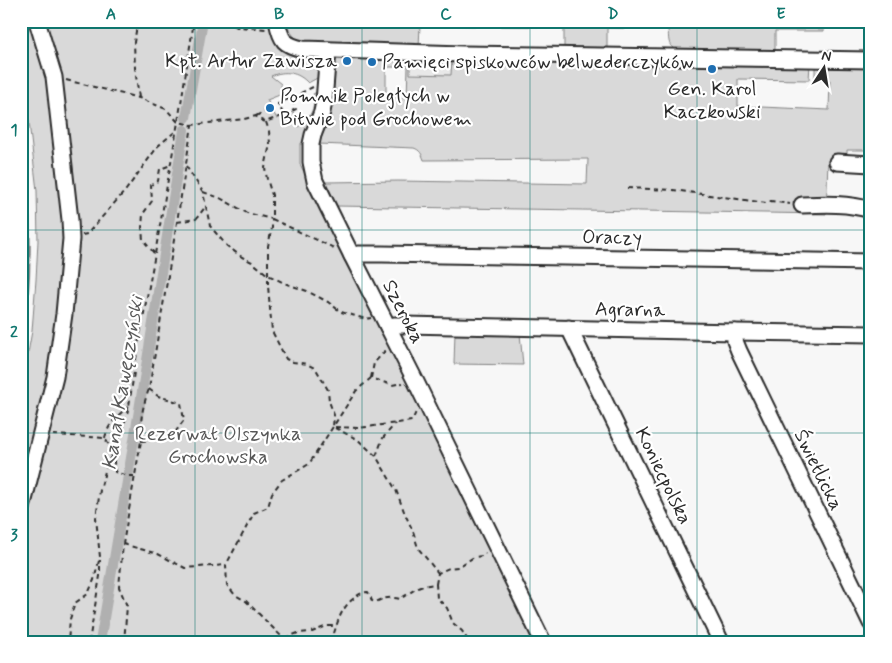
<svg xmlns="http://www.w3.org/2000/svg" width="892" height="663" font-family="Mynerve,sans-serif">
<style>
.built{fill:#e8e8e8}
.green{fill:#d9d9d9;stroke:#828282}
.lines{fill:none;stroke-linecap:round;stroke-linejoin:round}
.stream{stroke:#7b7b7b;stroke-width:3}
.canal{stroke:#b0b0b0;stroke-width:10}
.minor-casing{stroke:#2b2b2b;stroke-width:19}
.path{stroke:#2b2b2b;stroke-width:2;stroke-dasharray:5 4;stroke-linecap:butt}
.minor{stroke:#fff;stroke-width:15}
.rail{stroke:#2b2b2b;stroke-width:3}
.grid{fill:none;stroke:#0f766e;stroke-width:1;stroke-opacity:0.55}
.poi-dot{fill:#1f6fb2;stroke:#fff;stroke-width:2}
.labels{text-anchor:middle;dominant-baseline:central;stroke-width:4.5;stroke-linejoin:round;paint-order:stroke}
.poi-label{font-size:20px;fill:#2b2b2b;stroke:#fff;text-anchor:start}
.street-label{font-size:20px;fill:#2b2b2b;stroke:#fff}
.park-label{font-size:20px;fill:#565656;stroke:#fff}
.water-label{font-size:21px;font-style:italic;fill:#5a5a5a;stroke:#fff}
.neatline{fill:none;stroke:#0f766e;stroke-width:2}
.grid-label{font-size:16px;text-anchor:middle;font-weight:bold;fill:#0f766e}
</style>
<rect width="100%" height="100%" fill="#f7f7f7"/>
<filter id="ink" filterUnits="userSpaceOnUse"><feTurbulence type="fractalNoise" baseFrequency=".02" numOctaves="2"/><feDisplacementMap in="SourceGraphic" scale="10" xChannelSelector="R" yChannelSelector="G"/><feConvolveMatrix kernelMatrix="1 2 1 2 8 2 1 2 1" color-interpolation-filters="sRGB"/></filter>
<g filter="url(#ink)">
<path class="built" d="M432 60 452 61 451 75 409 74 410 66 414 63H431Z"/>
<g class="green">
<path d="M21 21H275L280 40 317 55C323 61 321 68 321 76L308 83C298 72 285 70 271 76L281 84 282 94 267 100 277 119 293 112 295 115 298 127C310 119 316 108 313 94L321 90 319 102 304 144H300V164L536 642H21V392L32 331 36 280 38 241 37 191 29 122 25 93 21 77Z"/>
<path d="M286 21H824V31H775V52L677 50C667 47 669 38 668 29L607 28V49H564V27L420 25 419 47 310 45C295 39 292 37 286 21Z"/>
<path d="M337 58H397L399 65 396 67H386V98H407L408 66H406L408 60H432V63H414L410 67V74L451 75 452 60 810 63 809 80 738 79V106L829 110 830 80H815V64L871 65V150H847V160H828L826 214 336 206 326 182 398 181 587 184 588 159 424 160C422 154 420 150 414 148L319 144C324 130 330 116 333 102 335 90 332 67 337 58Z"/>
<path d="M455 332 520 334 523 365 454 364Z"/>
</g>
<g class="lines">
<path class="stream" d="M21 134C31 205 33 277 21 347"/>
<g class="canal">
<path d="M186 118 203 21"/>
<path d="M100 642 138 416 184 130"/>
</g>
<g class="minor-casing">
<g id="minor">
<path d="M277 21C281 41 284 45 303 49L463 54 871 60"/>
<path d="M328 50 324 102 322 112 313 135 311 144V162L315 181 352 256 416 382 543 642"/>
<path d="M837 162 871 164"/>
<path d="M802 205C825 204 848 203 871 210"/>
<path d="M352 256 358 254H382L871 262"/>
<path d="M388 327 394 325H405L735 332 871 334"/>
<path d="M569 328 721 642"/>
<path d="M735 332V341L739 351 871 623"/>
<path d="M21 512 55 377 64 314 71 239 70 220 54 77 37 21"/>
</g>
</g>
<g class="path">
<path d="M138 21 134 42 135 68 139 98"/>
<path d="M226 21 237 27 267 29"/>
<path d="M66 80 139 98 166 109 178 122 192 125 244 119 256 116 257 118 265 122 284 115 278 104 313 87"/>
<path d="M284 115 296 109 291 99"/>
<path d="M256 116 267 110"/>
<path d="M266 122 269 131 270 144 265 168 267 179 272 195V219L334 248"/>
<path d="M186 166 203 192 210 226 227 246 242 257 252 262 268 275 284 283 307 291 328 302 341 312 366 319 371 318"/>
<path d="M627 188 673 190 767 203 771 201 790 204"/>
<path d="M203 192 220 198 247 213 272 219V228L268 246V286L272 331 286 359 293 362 307 364 316 369 328 390 329 401 334 415 333 427 357 439 376 456 396 490 405 514 413 531 418 548 438 573"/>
<path d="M177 222 196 219 206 206"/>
<path d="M82 235 87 234 126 190 158 146 177 130"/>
<path d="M154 253 143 240 142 228 143 214 152 201 151 185 158 181 160 169 171 165"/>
<path d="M371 378 374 363 384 352 385 347"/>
<path d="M335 427 359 428 412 421 416 412"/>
<path d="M53 435 105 438 113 453 107 464 100 490 96 518 100 557 94 580 88 594 75 603 70 619 68 642"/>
<path d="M105 438C108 424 118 415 129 406"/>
<path d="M141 441 154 440 174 434 184 420 181 403 158 396 149 389"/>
<path d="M376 456 383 438 395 424"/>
<path d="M134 476H128L115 472 113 453 122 433 129 406 138 345 155 254 178 122 194 21"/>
<path d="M123 544 158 554 185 568 226 565"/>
<path d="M436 584 438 573 449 568 458 567 474 557 482 556 486 553"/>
<path d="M285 638 298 633 312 632 327 626H337"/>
<path d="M89 642 100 576V560"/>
<path d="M124 642 127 606 119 587 123 544 141 441C140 421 142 408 149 389L177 222 192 125"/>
<path d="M287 642 246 601 235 595 227 585 226 565 254 513 268 507 272 493 282 480 309 464 356 391 371 378 392 385 403 383"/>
<path d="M331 642C337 626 339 610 353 599 358 595 362 592 368 592L370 596 372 601 376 602C385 597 391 597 400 599 416 589 417 586 436 584L437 598 447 608 453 623 462 631 469 642"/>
<path d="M854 642 871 636"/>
</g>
<use href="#minor" class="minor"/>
<path class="rail" d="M21 180 23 235 21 293"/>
</g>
</g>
<path class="grid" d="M195 21V642M362 21V642M530 21V642M697 21V642M21 230H871M21 433H871"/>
<g class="poi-dot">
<circle cx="347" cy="61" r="5"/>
<circle cx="372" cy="62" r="5"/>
<circle cx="712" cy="69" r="5"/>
<circle cx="270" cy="108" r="5"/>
</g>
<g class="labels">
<g class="poi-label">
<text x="337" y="61" text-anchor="end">Kpt. Artur Zawisza</text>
<text x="382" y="62">Pamięci spiskowców belwederczyków</text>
<text x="712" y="89" text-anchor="middle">Gen. Karol<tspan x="712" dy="23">Kaczkowski</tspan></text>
<text x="280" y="96">Pomnik Poległych w<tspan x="280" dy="23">Bitwie pod Grochowem</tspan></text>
</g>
<g class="street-label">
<text transform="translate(612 238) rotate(1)">Oraczy</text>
<text transform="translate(630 310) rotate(1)">Agrarna</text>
<text transform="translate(403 312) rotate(63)">Szeroka</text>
<text transform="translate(818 470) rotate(64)">Świetlicka</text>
<text transform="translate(663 476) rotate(64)">Koniecpolska</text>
</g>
<g class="park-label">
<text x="218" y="434">Rezerwat Olszynka<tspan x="218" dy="23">Grochowska</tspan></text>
</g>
<g class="water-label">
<text transform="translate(123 383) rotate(-81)">Kanał Kawęczyński</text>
</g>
</g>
<rect width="892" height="663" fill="none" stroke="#fff" stroke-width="55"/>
<g transform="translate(824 68) rotate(12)" stroke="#ffffff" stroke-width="4" paint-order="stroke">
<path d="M0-4L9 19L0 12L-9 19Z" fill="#2b2b2b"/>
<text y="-8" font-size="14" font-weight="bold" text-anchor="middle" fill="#2b2b2b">N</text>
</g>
<rect x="28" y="28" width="836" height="608" class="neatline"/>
<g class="grid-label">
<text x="111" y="19">A</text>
<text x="279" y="19">B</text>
<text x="446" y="19">C</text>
<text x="613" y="19">D</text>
<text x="781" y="19">E</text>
<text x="14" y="135">1</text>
<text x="14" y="337">2</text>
<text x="14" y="540">3</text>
</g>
</svg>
